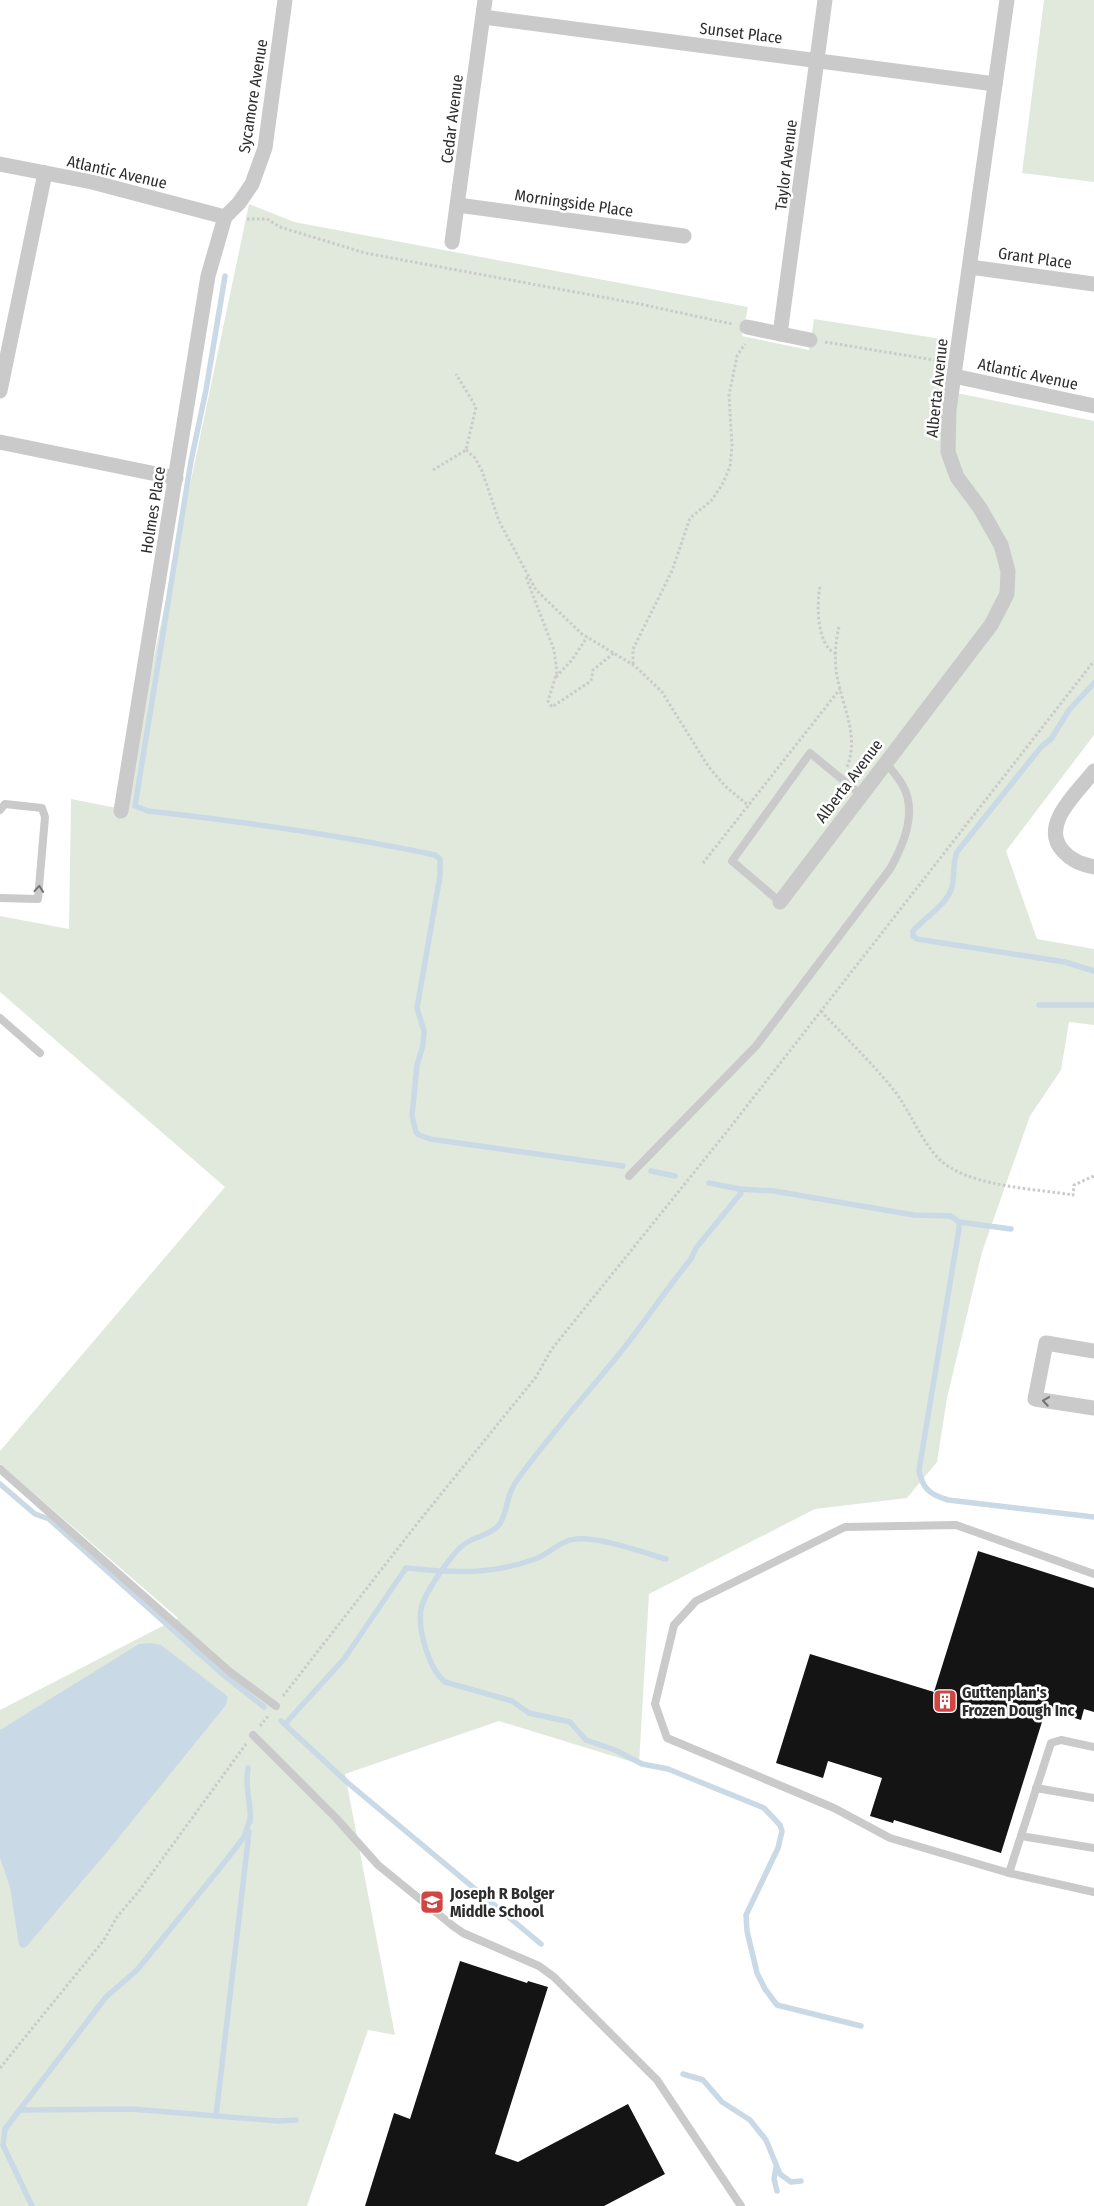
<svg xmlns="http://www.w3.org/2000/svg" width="1094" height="2206" font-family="'Fira Sans Condensed',sans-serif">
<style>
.green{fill:#e1e9dc}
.water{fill:#cad9e6}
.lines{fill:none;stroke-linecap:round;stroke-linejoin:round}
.stream{stroke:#cad9e6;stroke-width:5.5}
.building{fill:#141414}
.path{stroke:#cacaca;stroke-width:3;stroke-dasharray:2.5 2.5;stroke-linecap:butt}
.service{stroke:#cacaca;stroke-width:8}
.minor{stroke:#cacaca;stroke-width:15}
.oneway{stroke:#747474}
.labels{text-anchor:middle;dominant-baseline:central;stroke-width:5;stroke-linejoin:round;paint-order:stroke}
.street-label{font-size:16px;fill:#2d2d2d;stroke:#fff}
.poi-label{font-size:16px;font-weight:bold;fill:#2d2d2d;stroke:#fff;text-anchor:start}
</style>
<rect width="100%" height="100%" fill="#fff"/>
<g class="green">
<path d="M1044 0H1094V182L1022 173Z"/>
<path d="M249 204 294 222 748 307 742 336 809 350 814 319 948 340 942 390 1094 421V735L1006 851 1037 939 1094 949V1025L1069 1022 1061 1070 1030 1116 982 1252 947 1398 937 1462 907 1498 815 1509 649 1594 639 1764 499 1721 345 1774 395 2035 368 2030 307 2206H0V1710L178 1618 0 1464V1451L225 1187 0 992V916L69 929 71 799 122 809Z"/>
</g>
<path class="water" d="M150 1643 161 1645 226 1695 228 1697 226 1705 107 1852 26 1947 22 1948 19 1945 10 1887 0 1858V1730L139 1644Z"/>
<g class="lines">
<g class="stream">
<path d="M225 276 206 390 191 461 135 806 148 811C245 822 341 835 435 855L440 859V876L417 1008 424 1031 423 1045 417 1065 412 1116 416 1132 419 1135 430 1139 623 1166"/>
<path d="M1094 683 1069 710 1051 739 1041 747 957 852C952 864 955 875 952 887 947 905 925 917 913 931V936L917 939 1065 962 1094 971"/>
<path d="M1039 1005H1094"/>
<path d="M651 1171 675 1176"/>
<path d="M709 1183 739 1189 741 1193 696 1248 691 1259C666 1289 645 1322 620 1353 585 1396 548 1437 515 1483 506 1496 508 1512 499 1525 491 1535 476 1536 466 1543 453 1551 427 1590 422 1605 416 1625 428 1668 445 1682L512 1701 529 1713 570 1722 586 1740 615 1750 642 1764 668 1769 764 1808 780 1825 782 1831 778 1848 746 1915 747 1931 757 1973 765 1989 777 2005 861 2026"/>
<path d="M739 1189 774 1191 914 1215 951 1216 959 1222V1229L919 1470C922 1489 931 1495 948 1500L1094 1517"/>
<path d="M959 1222 1011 1229"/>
<path d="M0 1484 35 1514 49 1519 220 1672 264 1707"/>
<path d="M281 1721 348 1783 541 1944"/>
<path d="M285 1724 344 1659 406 1568C453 1573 491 1575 535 1559 550 1554 560 1540 576 1539 601 1537 642 1552 666 1559"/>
<path d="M248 1768C244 1790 252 1802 250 1822"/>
<path d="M683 2074 703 2080 722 2102 750 2120 766 2140 780 2174 791 2182 801 2181"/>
<path d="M21 2110 132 2109 278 2121 296 2120"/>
<path d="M216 2116 249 1832"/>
<path d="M776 2167 774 2179 777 2191"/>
<path d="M32 2206 3 2145 5 2129 106 1997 137 1970 228 1858 244 1837 250 1819"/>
</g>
</g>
<g class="building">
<path d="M978 1551 1094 1588V1712L1084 1709 1081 1720 1046 1709 1001 1853 894 1820 893 1823 870 1816 882 1778 828 1761 823 1778 776 1763 810 1654 934 1692Z"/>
<path d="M460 1961 527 1983 528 1981 548 1987 495 2154 518 2162 628 2104 665 2174 604 2206H365L394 2113 410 2119Z"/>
</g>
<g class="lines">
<g class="path">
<path d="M247 219H267L280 227 365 253 640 304 732 324"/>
<path d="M825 342 940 361"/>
<path d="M466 450 475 458 482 471 499 521 536 590 582 634 635 666 662 692 708 766 725 786 749 806"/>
<path d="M433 470 466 450 476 407 456 374"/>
<path d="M526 577 554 650 557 672 548 701 552 707 591 681 593 670 614 653"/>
<path d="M820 587C816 604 817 648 837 654"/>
<path d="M839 627C835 642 834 665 838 681 844 710 859 737 847 767"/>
<path d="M633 664V649L672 571 690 518 711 501 722 485 730 467 732 446 729 395 737 356 745 344"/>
<path d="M556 677 572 660 587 637"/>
<path d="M703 863 840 689"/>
<path d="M821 1011C845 1037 871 1062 893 1089 912 1112 925 1154 951 1168 983 1187 1036 1189 1073 1195L1074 1185 1094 1176"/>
<path d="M283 1696 420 1520 536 1377 551 1350 725 1134 1094 661"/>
<path d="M260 1726 269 1715"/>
<path d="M0 2068 104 1940 117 1917 139 1891 246 1744"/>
</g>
<g class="service">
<path d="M0 810 5 804 42 808 45 817 38 899 0 898"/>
<path d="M780 902 732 861 810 753 860 794"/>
<path d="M0 1018 40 1053"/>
<path d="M629 1176 756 1046 890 869C904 844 918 811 902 784 897 776 891 769 885 762"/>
<path d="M0 1469 230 1672 276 1706"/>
<path d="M253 1735 336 1818 378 1865 453 1926 463 1933 539 1966 554 1977 657 2080 741 2206"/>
<path d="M1094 1747 1061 1740 1051 1743 1009 1873 1094 1892"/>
<path d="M1036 1788 1094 1798"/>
<path d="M1021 1836 1094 1848"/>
<path d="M1009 1873 890 1838 834 1808 667 1738 655 1704 674 1625 696 1601 845 1527 956 1525 1094 1574"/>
</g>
<g class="minor">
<path d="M483 17 995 84"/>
<path d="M0 164 92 182 225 217"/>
<path d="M458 205 684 236"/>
<path d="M452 242 485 0"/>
<path d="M970 267 1094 284"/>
<path d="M747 327 810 340"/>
<path d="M780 334 825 0"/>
<path d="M954 376 1094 406"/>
<path d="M0 391 45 173"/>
<path d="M0 442 176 478"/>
<path d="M1094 771C1078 792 1039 825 1063 851 1072 861 1081 864 1094 867"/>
<path d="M121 811 208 276 225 217 239 203 252 184 265 148 285 0"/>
<path d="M780 902 991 625 1007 594 1008 571 1001 545 980 508 957 477 948 452 949 410 1007 0"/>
<path d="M1094 1351 1046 1343 1035 1399 1094 1408"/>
</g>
</g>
<defs><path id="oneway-chevron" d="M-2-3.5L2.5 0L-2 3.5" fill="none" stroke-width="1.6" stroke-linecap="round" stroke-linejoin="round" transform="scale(1.25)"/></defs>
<g class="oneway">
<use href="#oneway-chevron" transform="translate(39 889) rotate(-85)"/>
<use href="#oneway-chevron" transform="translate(1046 1401) rotate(-171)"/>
</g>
<defs>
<g id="building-square" transform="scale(1.25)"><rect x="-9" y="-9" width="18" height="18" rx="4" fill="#d04643" stroke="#fff"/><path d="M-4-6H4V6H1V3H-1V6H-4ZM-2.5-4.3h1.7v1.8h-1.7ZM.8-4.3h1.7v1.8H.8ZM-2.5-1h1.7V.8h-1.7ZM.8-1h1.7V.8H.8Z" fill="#fff"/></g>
<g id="school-square" transform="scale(1.25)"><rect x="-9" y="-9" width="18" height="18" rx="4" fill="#d04643" stroke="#fff"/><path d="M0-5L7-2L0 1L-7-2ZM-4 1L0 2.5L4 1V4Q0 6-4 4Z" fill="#fff"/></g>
</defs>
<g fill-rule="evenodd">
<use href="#building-square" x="945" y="1701"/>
<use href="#school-square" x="432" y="1902"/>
</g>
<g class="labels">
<g class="street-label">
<text transform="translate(741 33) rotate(7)">Sunset Place</text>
<text transform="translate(253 96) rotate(-81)">Sycamore Avenue</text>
<text transform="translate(452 119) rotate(-83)">Cedar Avenue</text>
<text transform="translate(786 165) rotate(-83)">Taylor Avenue</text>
<text transform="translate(117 172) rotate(13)">Atlantic Avenue</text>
<text transform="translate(574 203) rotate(8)">Morningside Place</text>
<text transform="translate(1035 258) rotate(8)">Grant Place</text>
<text transform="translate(1028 374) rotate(12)">Atlantic Avenue</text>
<text transform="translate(937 388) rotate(-84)">Alberta Avenue</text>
<text transform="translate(153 510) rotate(-81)">Holmes Place</text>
<text transform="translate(849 781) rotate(-53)">Alberta Avenue</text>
</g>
<g class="poi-label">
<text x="962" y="1692">Guttenplan's<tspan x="962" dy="18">Frozen Dough Inc</tspan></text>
<text x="450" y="1893">Joseph R Bolger<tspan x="450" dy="18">Middle School</tspan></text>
</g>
</g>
</svg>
